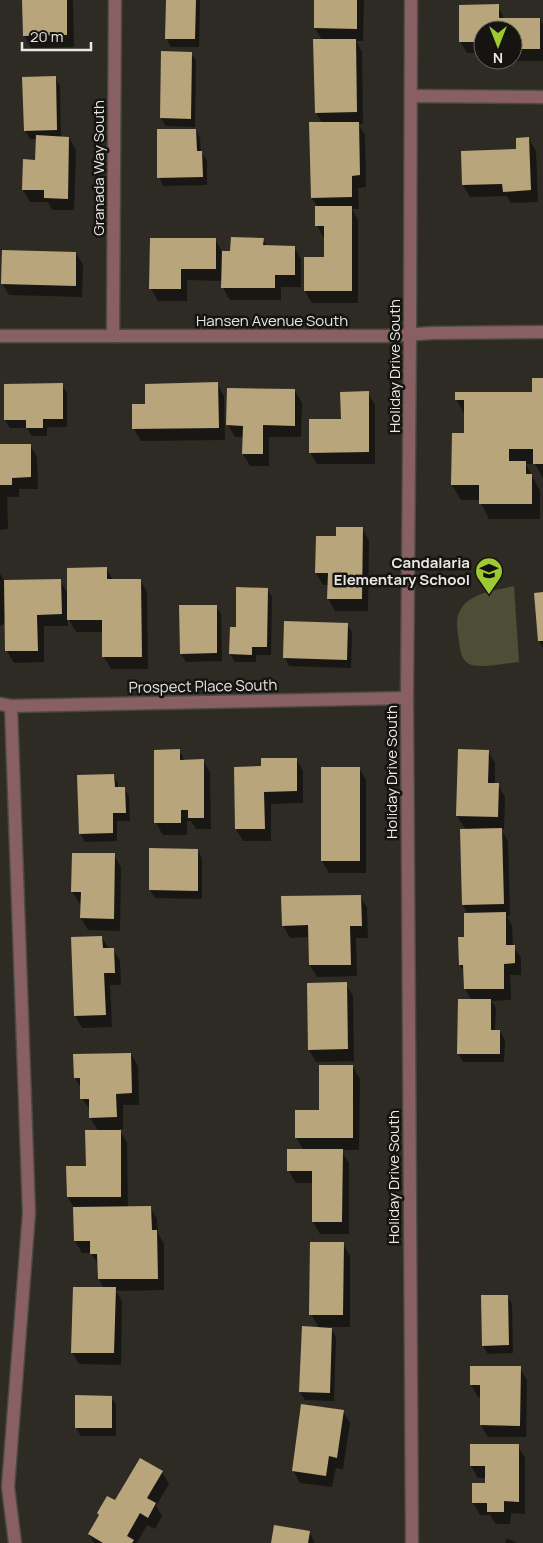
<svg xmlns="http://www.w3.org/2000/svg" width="543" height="1543" font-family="Manrope,sans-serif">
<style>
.green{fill:#4d4e36}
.shadow{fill:#0007}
.building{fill:#b8a57b}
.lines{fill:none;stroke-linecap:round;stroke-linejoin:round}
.minor-casing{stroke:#4c4943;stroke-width:15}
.minor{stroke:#885f63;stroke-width:12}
.labels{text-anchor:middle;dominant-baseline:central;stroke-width:5;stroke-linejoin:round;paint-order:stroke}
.street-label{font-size:15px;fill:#e9e7e3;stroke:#151411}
.poi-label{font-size:15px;font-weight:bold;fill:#e9e7e3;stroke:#151411;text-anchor:end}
</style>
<rect width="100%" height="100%" fill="#2e2b25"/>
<path class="green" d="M514 586 519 662C506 663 480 669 469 664 461 660 460 649 459 641 458 635 457 628 457 622 459 593 493 591 514 586Z"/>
<g class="shadow">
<path d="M23 0H73L74 47 31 48 24 35Z"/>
<path d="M167 0H200L199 47H171L166 38Z"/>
<path d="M315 0H364L363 41H356L362 52 363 124H358L365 135 366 187 358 188 359 209H352L358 220V303H312L305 291 325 258V238H324L317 226 318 208 312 198 322 123 316 112 322 40 315 28Z"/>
<path d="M498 6 505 20 540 19 543 25V61H511L513 60V30H483V53H467L460 41Z"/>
<path d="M191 53 196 61 195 127 166 126 161 118Z"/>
<path d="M55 77 60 86 61 138H69L76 150 74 210H52L48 202H30L23 190 36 161 37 139H30L25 130Z"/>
<path d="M196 130 200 138 201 152 207 160V185L163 186 159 177Z"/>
<path d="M529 139 536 151 538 202 511 203 507 196 470 197 463 185 462 152 517 150Z"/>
<path d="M215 239 222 252H232L263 239 267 246 294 247 301 259V287H281V300H230L223 288V281L187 280V301H158L151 289Z"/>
<path d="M76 253 83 265 82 297 9 295 2 283Z"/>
<path d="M543 380V478L535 464H526L540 491V519H489L481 503V500H461L452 485 465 434V415L456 399 533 393Z"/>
<path d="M217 384 224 396 225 440 141 441 134 429 133 405H146Z"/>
<path d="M62 385 67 393V427H47V436H32L27 428H10L5 420Z"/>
<path d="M295 391 302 403 301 437H269V466H250L243 454 244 437H235L228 425Z"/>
<path d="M368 393 375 405V464H317L310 452Z"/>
<path d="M0 445H30L37 457 38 489H19V497H7L8 529 0 530Z"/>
<path d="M362 528 369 541 368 611H335L328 598 329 585H323L316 573 337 537Z"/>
<path d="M106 568 113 580H140L147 592 148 669H111L104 657 103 632H76L68 618V626H44V662L14 663 7 651 6 623 0 626V574L5 582 60 581 68 594Z"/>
<path d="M267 589 272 597 271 655H256V662H235L230 654 237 628Z"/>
<path d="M536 594H543V648L539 641Z"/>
<path d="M216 606 221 614 222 661 186 662 181 654Z"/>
<path d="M347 624 352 632 351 668 289 666 285 658Z"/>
<path d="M179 750 185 761 203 760 210 773 211 829H196L191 821H187V835H163L156 823Z"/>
<path d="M488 751 495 763V785H498L505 797 504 829H501L508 841 510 916H507L512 926 513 946 521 958V975H510L511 1000 491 1001 496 1008 495 1031H500L505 1040 504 1062H463L458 1053 471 1000 465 989V973L460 965V938H465L468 914 463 905 466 830 457 816Z"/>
<path d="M296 759 303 771V803L271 804V841H243L236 829 262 767Z"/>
<path d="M359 768 366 780V873H329L322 861Z"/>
<path d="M113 775 118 783V788H124L129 796 130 821H117V841L85 842 80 833Z"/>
<path d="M150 850H198L202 859V899L155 898 150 890Z"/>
<path d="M114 855 121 867 120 931 88 930 81 918 82 903H79L72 891Z"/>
<path d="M360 896 367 908 368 938H356L357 976 317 977 310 965V937L290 938 283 925Z"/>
<path d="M102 937 109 949H113L120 961 121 985H110L112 1027 82 1028 75 1015Z"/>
<path d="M346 984 353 996 354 1061 316 1062 309 1050Z"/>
<path d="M131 1054 138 1066 139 1105H123V1129H119L127 1143 128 1207H150L157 1219 158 1233 164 1244V1290L116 1291 122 1301 121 1365 79 1364 72 1352 104 1289 99 1279V1266L91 1253H82L75 1241 74 1208 68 1197V1168L87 1167 98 1131 90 1117V1110L82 1098V1089L75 1078Z"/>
<path d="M353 1067 360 1079 359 1150H341L349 1163V1234H320L313 1222 314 1183H296L289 1171 304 1151 296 1137 320 1111Z"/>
<path d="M343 1244 350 1256V1327H330L336 1337 334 1401 305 1400 300 1392 319 1328 311 1314Z"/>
<path d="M507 1296 512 1304 513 1353 488 1354 483 1346Z"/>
<path d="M520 1368 527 1380 526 1437H488L481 1425 482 1397H478L471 1385Z"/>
<path d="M111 1397 116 1405V1436H81L76 1428Z"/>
<path d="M343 1411 350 1423 343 1469 336 1468 332 1487 300 1483 293 1470Z"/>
<path d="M471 1446H518L525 1458V1514L511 1513 510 1524H496L490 1515H480L473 1503 486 1484V1478H478L471 1466Z"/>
<path d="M162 1472 169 1484 156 1506 162 1516 155 1529 147 1525 137 1543H94L89 1534 116 1502Z"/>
<path d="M309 1532 314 1541V1543H273Z"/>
<path d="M507 1538 517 1543H505Z"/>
</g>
<g class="building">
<path d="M22 0H67V35L23 36Z"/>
<path d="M166 0H196L195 39H165Z"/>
<path d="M314 0H357V29L314 28Z"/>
<path d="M499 4V18H540V49H513V30H483V42H459V5Z"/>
<path d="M313 39H356L357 112 315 113Z"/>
<path d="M161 51 192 52 191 119 160 118Z"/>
<path d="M56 76 57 130 24 131 22 77Z"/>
<path d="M309 122H359L360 175 352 176V197L311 198Z"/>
<path d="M157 129H196L197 151H202L203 177 157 178Z"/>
<path d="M36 135 69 137 68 199 44 198V190H22L23 159 35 160Z"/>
<path d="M529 137 531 190 503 192 502 184 462 185 461 151 516 149V138Z"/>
<path d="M315 206H352V291H304V257H324V226H315Z"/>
<path d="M231 237 264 238 263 245 295 246V275H275V288H221L222 251H230Z"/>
<path d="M150 238H216V269H181V289H149Z"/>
<path d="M2 250 76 252V286L1 284Z"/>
<path d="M532 378H543V464H533V449H509V461H526V474H532V504H479V485H451L452 433H464V400H455V392H532Z"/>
<path d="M218 382 219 428 132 429V404H145V384Z"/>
<path d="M63 383V419H43V428H26V420H4V384Z"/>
<path d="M227 388 295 389V426L263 425V454H242L243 426 226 425Z"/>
<path d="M369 391V452L309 453V419H341L340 392Z"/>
<path d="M0 444H31V477L12 478V485H0Z"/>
<path d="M336 527H363L362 599H327L328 573H315L316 536H336Z"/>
<path d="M107 567V579H141L142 657H102V620H67V568Z"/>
<path d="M61 579 62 614 37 615 38 651H5L4 580Z"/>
<path d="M236 587 268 588 267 647H252V655L229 654 230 627H236Z"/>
<path d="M543 592V641H538L534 593Z"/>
<path d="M179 605H217V653L180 654Z"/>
<path d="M284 621 348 623 347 660 283 658Z"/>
<path d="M180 749V760L204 759V818H188V810H181V823H154V750Z"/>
<path d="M458 749 489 750 488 783H499L498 817 456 816Z"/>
<path d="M261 758H297V791L264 792 265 829H235L234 767 261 766Z"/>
<rect x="321" y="767" width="39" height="94"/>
<path d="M114 774 115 787H125L126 813H113V833L79 834 77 775Z"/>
<path d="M502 828 504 904 462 905 460 829Z"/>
<path d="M149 848 198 849V891L149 890Z"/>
<path d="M72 853H115L114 919 80 918 81 892H71Z"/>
<path d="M361 895 362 926H350L351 965H309L308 925 282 926 281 896Z"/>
<path d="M506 912V945H515V963L504 964V989H464L463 965H459L458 937H464V913Z"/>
<path d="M102 936 103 948H114L115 973H104L106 1015 74 1016 71 937Z"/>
<path d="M347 982 348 1049 308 1050 307 983Z"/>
<path d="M458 999H491V1030H500V1054H457Z"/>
<path d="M131 1053 132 1093 116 1094 117 1117 89 1118V1099H80V1078H74L73 1054Z"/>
<path d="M319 1065H353V1138H295V1110H319Z"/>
<path d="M85 1130H121V1197H67L66 1166H86Z"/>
<path d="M287 1149H343L342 1222H312V1171H287Z"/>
<path d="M151 1206 152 1230H157L158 1279H98L97 1254H90V1241H74L73 1207Z"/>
<path d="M310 1242H344L343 1315H309Z"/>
<path d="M73 1287H116L114 1353H71Z"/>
<path d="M481 1295H508L509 1345 482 1346Z"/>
<path d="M302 1326 332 1328 330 1393 299 1392Z"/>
<path d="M470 1366H521L520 1426 480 1425V1385H470Z"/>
<path d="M75 1395 112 1396V1428H75Z"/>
<path d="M301 1404 344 1410 337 1458 329 1456 326 1476 292 1471Z"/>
<path d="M470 1444H519V1502L504 1501V1512H487V1503H472V1483H485V1466H470Z"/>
<path d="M140 1458 163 1471 147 1498 156 1503 148 1518 140 1513 127 1536 134 1540 132 1543H103L88 1534 99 1515 97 1513 107 1496 115 1500Z"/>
<path d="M274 1525 310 1531 308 1543H271Z"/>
</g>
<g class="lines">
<g class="minor-casing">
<g id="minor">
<path d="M411 0 410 334 407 698 412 1543"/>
<path d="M411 96 543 97"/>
<path d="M0 336H386L433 333 543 332"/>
<path d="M113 336 115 0"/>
<path d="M0 704 11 706 407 698"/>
<path d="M11 706 29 1213 8 1487 15 1543"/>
</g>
</g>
<use href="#minor" class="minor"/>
</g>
<defs>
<g id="school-pin" transform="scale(1.4375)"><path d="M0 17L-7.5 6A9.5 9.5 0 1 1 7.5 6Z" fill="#9dca30" stroke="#151411"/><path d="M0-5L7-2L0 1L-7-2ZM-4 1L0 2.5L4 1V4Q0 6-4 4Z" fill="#111"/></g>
</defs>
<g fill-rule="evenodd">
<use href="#school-pin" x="489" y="571"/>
</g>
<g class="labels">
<g class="street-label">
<text transform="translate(98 168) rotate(-90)">Granada Way South</text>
<text x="272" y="320">Hansen Avenue South</text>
<text transform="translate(394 366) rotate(-90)">Holiday Drive South</text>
<text transform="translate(203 686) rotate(-1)">Prospect Place South</text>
<text transform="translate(391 772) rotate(-90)">Holiday Drive South</text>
<text transform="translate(393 1177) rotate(-90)">Holiday Drive South</text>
</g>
<g class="poi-label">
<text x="470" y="562">Candalaria<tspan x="470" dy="17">Elementary School</tspan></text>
</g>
</g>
<g transform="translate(498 45) rotate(180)"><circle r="24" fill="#151411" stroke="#6a6865"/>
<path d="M0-4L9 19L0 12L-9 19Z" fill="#9dca30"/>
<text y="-8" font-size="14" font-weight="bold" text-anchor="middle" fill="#e9e7e3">N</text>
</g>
<path d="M22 42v8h69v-8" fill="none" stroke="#e9e7e3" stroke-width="2.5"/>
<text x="30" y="42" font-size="15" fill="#e9e7e3" stroke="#151411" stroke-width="4" paint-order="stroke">20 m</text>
</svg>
